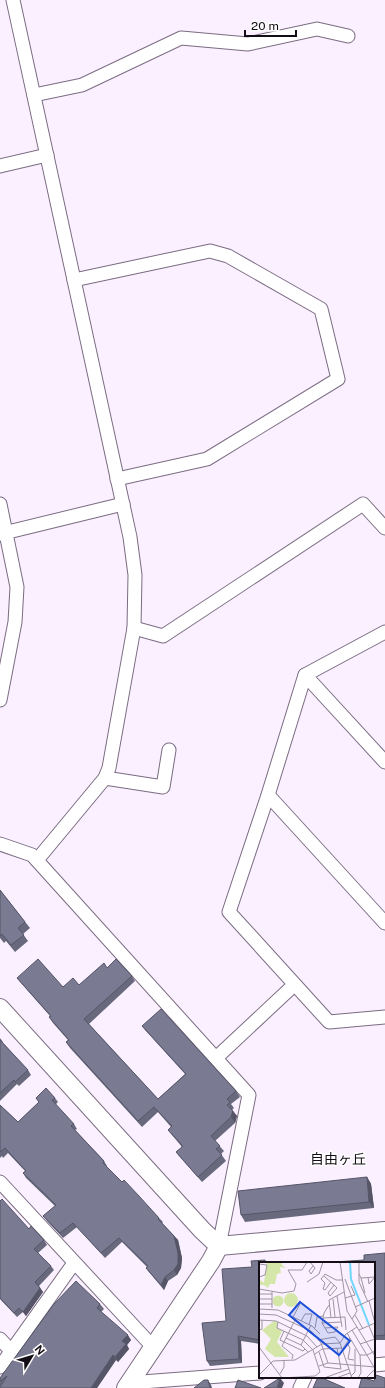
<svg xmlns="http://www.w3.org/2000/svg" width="385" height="1388" font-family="'Public Sans','Noto Sans JP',sans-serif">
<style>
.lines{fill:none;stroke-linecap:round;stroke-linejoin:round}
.street-casing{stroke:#7b6c82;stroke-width:15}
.secondary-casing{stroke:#7b6c82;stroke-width:20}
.street{stroke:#fff;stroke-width:13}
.secondary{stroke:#fff;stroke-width:18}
.wall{fill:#69697e}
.shaded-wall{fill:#555567}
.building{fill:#7a7a93;stroke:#555567}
.labels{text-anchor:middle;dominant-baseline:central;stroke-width:3;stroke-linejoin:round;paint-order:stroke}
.quarter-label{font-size:14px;fill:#130d15;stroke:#fff}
.inset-river{fill:none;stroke:#6ed7fc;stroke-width:2}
.inset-road{fill:none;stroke:#9e95a1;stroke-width:1}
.view{fill:#1d4ed8;fill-opacity:0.15;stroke:#1d4ed8;stroke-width:2}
.inset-edge{fill:none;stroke:#130d15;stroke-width:2}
</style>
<rect width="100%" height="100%" fill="#faf0ff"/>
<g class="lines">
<g class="street-casing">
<g id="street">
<path d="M13 0 130 537 135 575 134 628 109 768 105 778 37 860"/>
<path d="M34 95 82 85 181 38 248 44 317 29 348 36"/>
<path d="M0 166 47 155"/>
<path d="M74 280 210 251 228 256 321 309 338 379 207 459 117 479"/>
<path d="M0 504 17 587 15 622 0 700"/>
<path d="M0 534 123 504"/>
<path d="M134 628 163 636 363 504 385 528"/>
<path d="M385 632 305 675 268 795 229 912 329 1022 385 1017"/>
<path d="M305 675 385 762"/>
<path d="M105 778 163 787 169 750"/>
<path d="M268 795 385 923"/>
<path d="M0 844 32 855 249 1095 219 1246"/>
<path d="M216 1058 294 985"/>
<path d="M0 1182 153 1347"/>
<path d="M0 1339 11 1351"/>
<path d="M374 1365 385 1364"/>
<path d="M0 1367 74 1263"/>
<path d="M129 1383 260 1373"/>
<path d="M300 1388 305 1377"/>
</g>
</g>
<g class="secondary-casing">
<g id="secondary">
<path d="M0 1008 202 1230 219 1246 385 1231"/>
<path d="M126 1388 211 1261 219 1246"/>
</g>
</g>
<use href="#street" class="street"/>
<use href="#secondary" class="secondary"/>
</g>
<g class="wall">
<path d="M0 890 30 928 23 934 28 941 15 952 6 941 4 943 0 938Z"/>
<path d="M107 968 132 976 135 981 89 1024 158 1099 185 1074 146 1031 142 1026 236 1091 240 1097 231 1104 234 1108 232 1110 237 1116 235 1123 215 1141 224 1151 221 1154 226 1161 202 1182 180 1157 176 1152 182 1147 172 1135 168 1130 171 1127 158 1112 142 1127 70 1048 66 1042 68 1040 53 1023 49 1017 50 1016 21 983 17 978 63 987 79 985Z"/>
<path d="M0 1038 3 1042V1043L28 1070 31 1075 19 1086 17 1084 0 1101Z"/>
<path d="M36 1098H55L58 1102 55 1105 74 1124 77 1129 75 1130 104 1161 107 1166V1167L122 1182 159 1218 163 1222 162 1223 178 1240 182 1258 181 1268 177 1275 168 1281 164 1290 149 1272 146 1268 147 1267 122 1242 105 1258 77 1227 63 1238 47 1221 43 1216 55 1206 26 1178 23 1173 25 1171 8 1153 3 1158 2 1156 0 1158V1105L18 1122 39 1102Z"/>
<path d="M367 1177 371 1184 374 1208 245 1222 241 1215Z"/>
<path d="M0 1201 29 1229 44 1240 47 1245 38 1253 51 1266 54 1270 39 1286 43 1292 26 1316 23 1312 17 1317 0 1299Z"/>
<path d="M385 1253V1340H374V1263L364 1260Z"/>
<path d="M260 1263V1344L241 1341 242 1363 210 1366 207 1361 252 1267Z"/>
<path d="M100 1304 104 1309 101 1312 131 1340 127 1345 129 1349 118 1362 116 1360 97 1388H0V1378Z"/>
</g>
<g class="shaded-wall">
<path d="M233 1111 237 1116 235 1123 231 1117Z"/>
<path d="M367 1177 371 1184 374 1208 369 1202Z"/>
<path d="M174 1236 178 1240 182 1258 181 1268 177 1275 174 1270Z"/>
<path d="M165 1277 168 1281 164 1290 161 1285Z"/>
<path d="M40 1288 43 1292 26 1316 23 1312Z"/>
<path d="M128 1335 131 1340 127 1345 129 1349 118 1362 115 1357 122 1341Z"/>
<path d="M238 1336 241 1341 242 1363 239 1359Z"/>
<path d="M113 1355 116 1360 97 1388H91Z"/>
<path d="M280 1378 284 1383 282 1388H277Z"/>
<path d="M208 1380 211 1385 212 1388H210Z"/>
</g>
<g class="building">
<path d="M0 890 25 922 18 928 24 935 11 945 2 934 0 936Z"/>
<path d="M38 959 63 987 73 978 79 985 104 963 107 968 116 959 132 976 84 1019 158 1099 186 1074 142 1026 161 1009 236 1091 227 1099 230 1102 227 1105 233 1111 231 1117 211 1136 220 1146 216 1149 222 1155 198 1177 176 1152 182 1147V1145L168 1130 172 1126 154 1107 138 1121 66 1042 69 1040 49 1017 51 1016 17 978Z"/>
<path d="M0 1040 28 1070 15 1082 14 1080 0 1093Z"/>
<path d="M46 1088 55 1098 52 1100 74 1124 71 1126 104 1161 103 1163 122 1182 124 1180 139 1196 159 1218 158 1219 174 1236 178 1253V1264L174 1270 165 1277 161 1285 146 1268 148 1266 119 1238 101 1253 73 1223 60 1233 43 1216 56 1205 23 1173 26 1171 5 1148 0 1152V1105L18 1122 39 1102 36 1098Z"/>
<path d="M367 1177 369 1202 241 1215 238 1191Z"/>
<path d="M2 1199 29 1229 31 1226 44 1240 34 1249 51 1266 35 1282 40 1288 23 1312 19 1308 14 1313 0 1298V1201Z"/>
<path d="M385 1253V1335L374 1336V1263H320L364 1260V1255Z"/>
<path d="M265 1260 266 1263H260V1340L238 1336 239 1359 207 1361 202 1323 226 1321 222 1269 252 1267 251 1261Z"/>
<path d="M76 1281 100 1304 97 1308 128 1335 122 1341 126 1344 115 1357 113 1355 91 1388H0V1387L7 1376 0 1381V1378L54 1304Z"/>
<path d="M376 1375 385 1378V1388H359L362 1377 374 1381Z"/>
<path d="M318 1377H320L345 1388H313Z"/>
<path d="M280 1378 277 1388H264Z"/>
<path d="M204 1380H208L210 1388H194Z"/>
<path d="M238 1380 261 1388H235Z"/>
</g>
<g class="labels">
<g class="quarter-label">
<text x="338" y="1159">自由ヶ丘</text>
</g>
</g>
<g transform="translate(259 1262)">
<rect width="116" height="116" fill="#faf0ff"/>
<path d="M8 0H23V3L27 6 21 5 22 11 18 12 16 22H11L9 26 5 23H0V17L5 21ZM25 38a7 7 0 1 1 14 0a7 7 0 1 1-14 0ZM13.5 39a5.5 5.5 0 1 1 11 0a5.5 5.5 0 1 1-11 0ZM15 59 18 60V66L23 69 18 80 30 95H16L6 87 12 77 3 68Z" fill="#d4e7a8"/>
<path class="inset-river" d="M91 0 92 17 110 63"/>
<path class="inset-road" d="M51 0 56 6 52 12 50 9 54 4M81 0 88 49 116 94M100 0V20L109 40M0 2 8 3 6 13 0 15M100 12 102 16 116 15M65 14 75 23 69 31 71 34 78 26 75 23M109 15 110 22 116 15M102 16 106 31M86 17 98 49 93 57M48 20 60 12 64 0M72 20 66 28 64 27 66 21 62 17 66 12 77 18H84M0 27 23 31 35 29 37 22 29 8H43L48 0M13 30V46M0 32H13M78 34 83 65M86 36 96 33 92 24M0 37H13M74 37 76 55M110 39 116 61M0 42H13M70 43 65 51 63 61 69 71 76 70 79 65M96 45 116 36M0 47 19 48 53 64 61 72M0 52 17 53 52 69 62 81 69 101M96 53 104 67M34 55 41 42M64 56 86 55 87 68M72 56 70 38 85 30M0 58 17 59 48 74 58 85M42 59 46 52H53L50 63M19 60 18 66 44 78 54 88 61 110 56 114 23 116M63 61 82 60M110 64 116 78M56 66 58 55 64 54M66 66 79 65M0 68 3 67V58M93 68 115 105M100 68 116 61M25 69 21 78 44 89 46 87M88 71 101 93 102 111 99 116M27 76 42 83 49 90M59 78 76 75 81 81 93 116M81 81 87 72 98 65M88 81 91 86 89 97 95 98M101 82 116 77M42 83 52 63M0 85 23 116M83 88 91 76M60 90 65 105 82 107 78 86M56 92 63 87 83 86M101 93H108L116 89M33 97 34 93 23 84 37 56M60 104 69 101 116 105M21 112 25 105V98M0 113 14 99 36 98 63 82 81 81M92 114 96 110V87M65 116 90 107M77 116 91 111M107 116 116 107"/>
<path class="view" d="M41 40 91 79 80 93 30 53Z"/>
<rect width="116" height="116" class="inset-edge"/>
</g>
<g transform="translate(32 1356) rotate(52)" stroke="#ffffff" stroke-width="3" paint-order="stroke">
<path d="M0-3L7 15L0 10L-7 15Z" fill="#130d15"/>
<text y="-6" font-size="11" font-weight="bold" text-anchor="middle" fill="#130d15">N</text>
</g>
<path d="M245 30v6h51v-6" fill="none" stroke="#130d15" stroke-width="2"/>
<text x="251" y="30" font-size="12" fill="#130d15" stroke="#ffffff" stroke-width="3" paint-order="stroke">20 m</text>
</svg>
